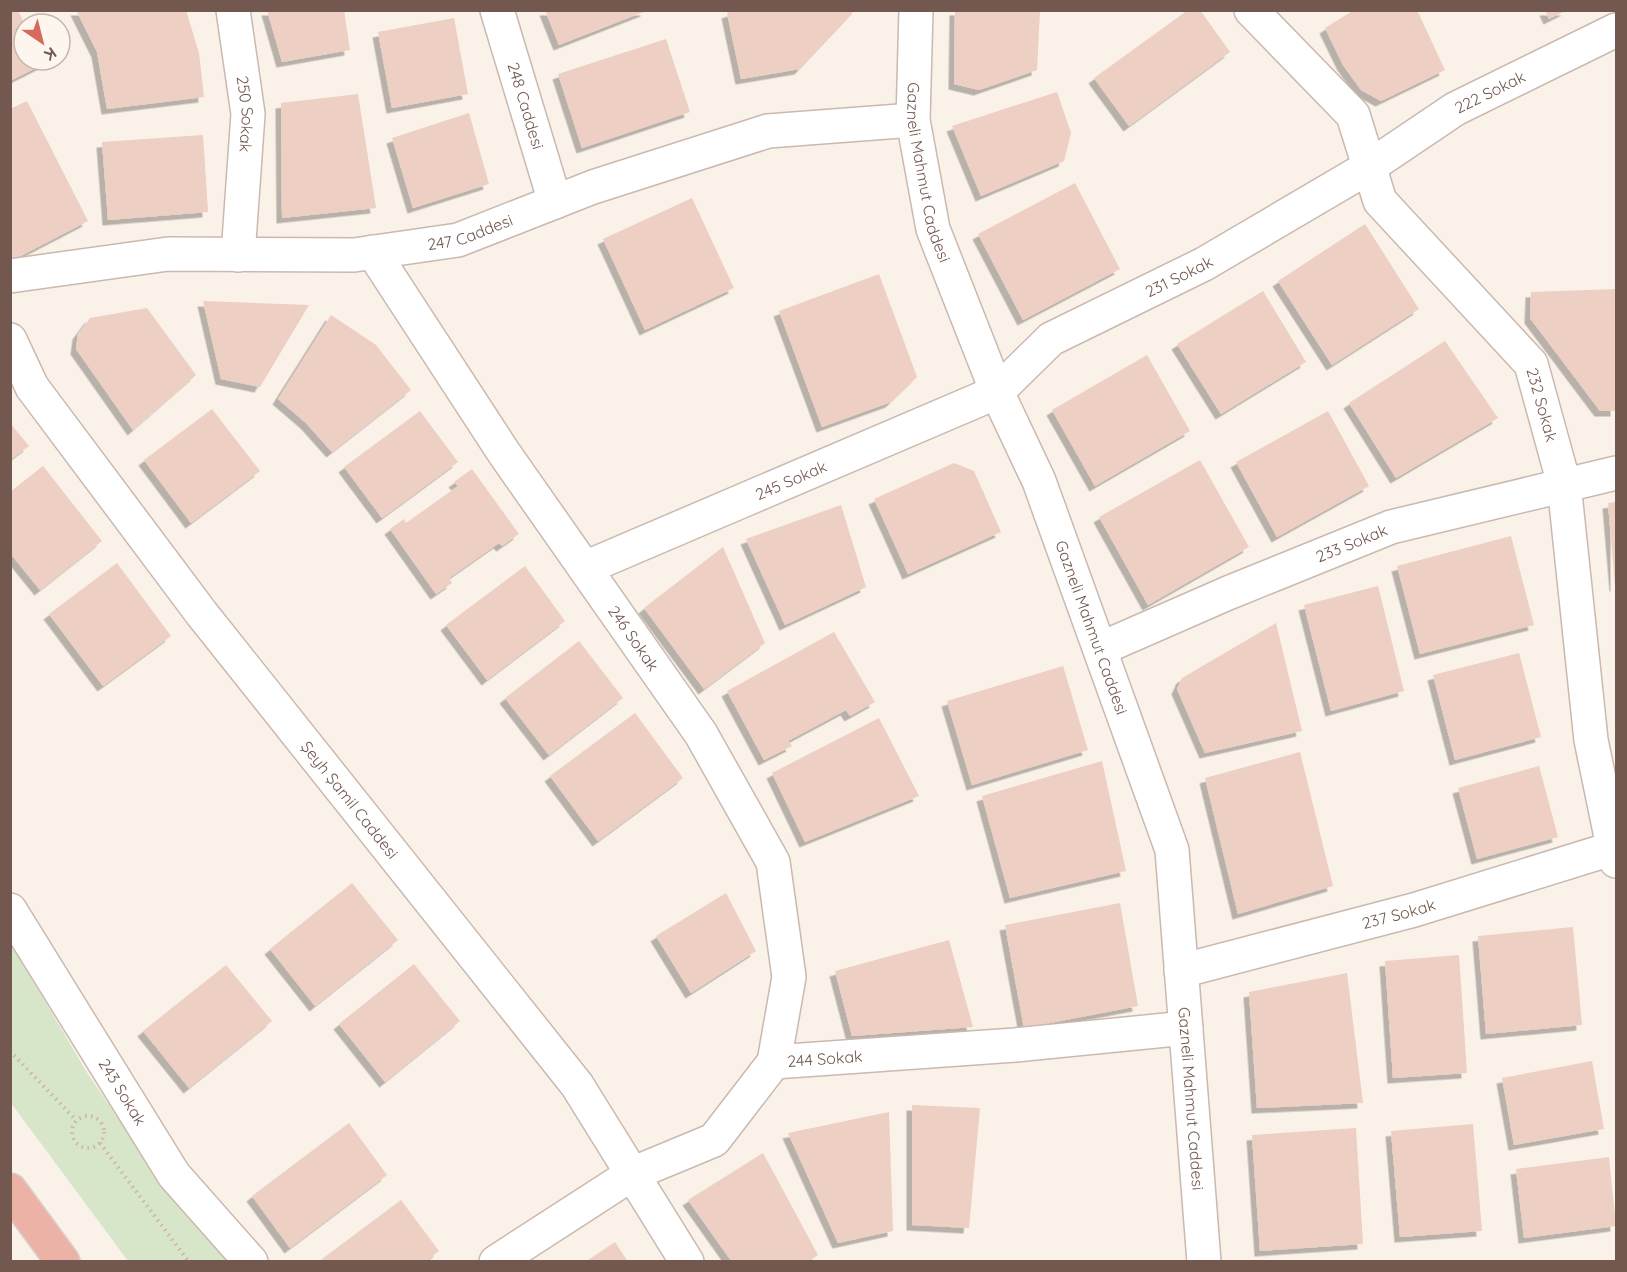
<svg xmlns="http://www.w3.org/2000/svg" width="1627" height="1272" font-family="Quicksand,sans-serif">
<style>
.green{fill:#d7e6c8}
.building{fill:#edcfc3;filter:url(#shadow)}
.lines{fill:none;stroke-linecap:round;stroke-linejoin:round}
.minor-casing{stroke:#cbb9af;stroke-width:36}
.highway-casing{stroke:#d8d0ce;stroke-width:36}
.path{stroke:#d1b2a6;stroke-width:4;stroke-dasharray:1.5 4.5;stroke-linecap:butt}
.minor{stroke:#fff;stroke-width:33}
.highway{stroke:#edb2a6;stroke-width:33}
.labels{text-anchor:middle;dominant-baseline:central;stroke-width:4.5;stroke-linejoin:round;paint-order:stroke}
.street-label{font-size:16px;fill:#72584f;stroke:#fdf6ee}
</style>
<defs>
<filter id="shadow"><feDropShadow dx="-5.5" dy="5.5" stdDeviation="0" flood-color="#0004"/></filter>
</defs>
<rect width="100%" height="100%" fill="#faf1e8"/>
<path class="green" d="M10 942 89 1076 168 1190 229 1261H128L11 1103Z"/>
<g class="building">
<path d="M10 10H18L24 23V60H42L44 64 10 81Z"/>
<path d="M76 10H186L199 53 204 97 107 109 97 52Z"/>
<path d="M267 10H344L350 50 282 62Z"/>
<path d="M545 10H646V11L559 45Z"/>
<path d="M736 10H851L852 14 800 69 741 79 727 13Z"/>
<path d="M955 10H1040L1037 70 979 90 954 84Z"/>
<path d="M1188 10H1200L1230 52 1129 126 1094 78Z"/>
<path d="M1354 10H1417L1445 70 1381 101 1361 90 1343 65 1325 28Z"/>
<path d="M1545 10H1567L1549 19Z"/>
<path d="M454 18 468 94 392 108 378 32Z"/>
<path d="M666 39 690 112 582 148 558 74Z"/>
<path d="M1057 92 1071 133 1064 161 981 196 952 126Z"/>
<path d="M358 94 376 208 282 218 281 103Z"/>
<path d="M27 101 88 221 13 260 10 254V109Z"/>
<path d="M469 113 489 184 413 208 392 138Z"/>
<path d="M203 135 208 212 108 220 102 142Z"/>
<path d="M1075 183 1120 269 1023 320 978 234Z"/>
<path d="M692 198 734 288 645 330 603 239Z"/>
<path d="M1365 224 1419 309 1332 365 1278 281Z"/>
<path d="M879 274 917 377 891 402 822 427 779 311Z"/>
<path d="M1616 289V411H1600L1530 318 1531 292Z"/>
<path d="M1263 291 1306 362 1221 414 1177 344Z"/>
<path d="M203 301 309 305 260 387 221 379Z"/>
<path d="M147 308 196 375 133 430 76 349 78 334 90 318Z"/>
<path d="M331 315 376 345 411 390 332 452 306 423 278 399Z"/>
<path d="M1445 341 1498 418 1396 478 1349 403Z"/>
<path d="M1147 355 1190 431 1095 486 1052 410Z"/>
<path d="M212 409 260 471 191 523 144 460Z"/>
<path d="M420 411 458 462 382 518 344 467Z"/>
<path d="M1328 411 1369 486 1277 537 1236 462Z"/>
<path d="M10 423 29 446 10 460Z"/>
<path d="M1200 460 1249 547 1148 605 1099 517Z"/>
<path d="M954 463 974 471 1001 532 908 574 874 499Z"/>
<path d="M43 466 102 541 40 590 10 553V492Z"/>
<path d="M472 469 519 534 502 546 499 543 449 578 452 583 436 594 390 529 404 519 406 523 458 486 454 482Z"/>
<path d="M1616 502V586H1615L1608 503Z"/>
<path d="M841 505 866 587 785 625 746 539Z"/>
<path d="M1511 536 1534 625 1420 654 1397 566Z"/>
<path d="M723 547 765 643 704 689 644 608Z"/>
<path d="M117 563 171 636 103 686 49 614Z"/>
<path d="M525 566 565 621 487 680 446 625Z"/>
<path d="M1378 586 1404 691 1331 711 1304 605Z"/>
<path d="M1276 623 1302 731 1205 753 1177 689 1182 678Z"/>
<path d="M834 632 875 702 850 716 846 710 788 741 792 746 764 760 727 691Z"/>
<path d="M579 641 623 698 549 755 505 698Z"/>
<path d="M1519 653 1541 737 1455 760 1433 675Z"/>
<path d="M1063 666 1088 750 972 785 947 701Z"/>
<path d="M635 713 683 778 598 841 550 776Z"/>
<path d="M879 718 919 796 805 842 772 773Z"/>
<path d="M1300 752 1333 886 1238 914 1205 778Z"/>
<path d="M1102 761 1126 871 1010 898 982 796Z"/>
<path d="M1539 766 1558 837 1477 859 1458 788Z"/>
<path d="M352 883 398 940 315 1006 270 949Z"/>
<path d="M726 893 756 951 691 993 656 936Z"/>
<path d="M1120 903 1138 1006 1024 1028 1005 925Z"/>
<path d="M1573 927 1582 1025 1486 1034 1478 936Z"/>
<path d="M949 940 973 1027 852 1036 835 971Z"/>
<path d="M1459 955 1467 1073 1393 1078 1385 961Z"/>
<path d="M414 964 460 1021 385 1082 339 1024Z"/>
<path d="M226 965 272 1021 189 1088 143 1031Z"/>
<path d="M1347 973 1363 1103 1257 1108 1249 992Z"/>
<path d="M1592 1061 1604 1129 1514 1145 1502 1078Z"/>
<path d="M912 1105 980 1108 969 1228 912 1225Z"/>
<path d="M889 1112 893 1231 838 1243 788 1133Z"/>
<path d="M349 1123 387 1175 290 1248 252 1196Z"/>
<path d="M1473 1124 1482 1231 1400 1237 1391 1131Z"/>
<path d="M1356 1128 1363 1244 1260 1251 1252 1135Z"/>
<path d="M763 1153 818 1255 807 1262H732L688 1200Z"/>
<path d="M1609 1157 1616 1226 1524 1238 1516 1169Z"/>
<path d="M401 1200 439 1251 425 1262H318Z"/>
<path d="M615 1242 628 1262H585Z"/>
</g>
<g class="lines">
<g class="minor-casing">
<g id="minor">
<path id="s1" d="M233 10 248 114 238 255"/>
<path id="s2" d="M497 10 555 202"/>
<path id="s3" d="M916 10 913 120 933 229 997 392 1039 481 1172 850 1204 1262"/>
<path id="s4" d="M1251 10 1353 115 1380 201 1531 364 1564 484 1591 740 1616 861"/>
<path id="s5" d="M373 252 504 453 701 734 773 862 789 977 774 1062 714 1140 632 1174 496 1262"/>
<path id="s6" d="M10 276 168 254 354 255 458 240 593 187 768 131 913 120"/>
<path id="s7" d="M10 340 32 387 202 614 577 1085 687 1262"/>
<path id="s8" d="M585 568 997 392 1051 339 1204 264 1369 167 1455 109 1616 30"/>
<path id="s9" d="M1100 649 1228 593 1391 527 1616 473"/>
<path id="s10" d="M10 910 174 1175 251 1262"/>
<path id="s11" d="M1181 971 1414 910 1614 848"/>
<path id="s12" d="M774 1062 1015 1045 1186 1028"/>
</g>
</g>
<g class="highway-casing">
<path id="highway" d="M10 1190 63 1262"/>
</g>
<g class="path">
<path d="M10 1051 76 1120"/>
<circle cx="88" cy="1132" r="16"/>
<path d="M100 1143 189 1262"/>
</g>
<use href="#minor" class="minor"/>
<use href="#highway" class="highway"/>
</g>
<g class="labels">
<g class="street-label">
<text stroke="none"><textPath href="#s8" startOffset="1028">222 Sokak</textPath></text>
<text stroke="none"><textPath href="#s2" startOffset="100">248 Caddesi</textPath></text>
<text stroke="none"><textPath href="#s1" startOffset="105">250 Sokak</textPath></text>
<text stroke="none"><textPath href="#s3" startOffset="164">Gazneli Mahmut Caddesi</textPath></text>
<text stroke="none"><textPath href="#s6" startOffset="464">247 Caddesi</textPath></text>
<text stroke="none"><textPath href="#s8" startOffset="666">231 Sokak</textPath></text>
<text stroke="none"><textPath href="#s4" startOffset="501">232 Sokak</textPath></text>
<text stroke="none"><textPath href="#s8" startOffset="224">245 Sokak</textPath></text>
<text stroke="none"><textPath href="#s9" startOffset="273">233 Sokak</textPath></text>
<text stroke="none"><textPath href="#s3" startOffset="650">Gazneli Mahmut Caddesi</textPath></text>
<text stroke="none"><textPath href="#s5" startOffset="466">246 Sokak</textPath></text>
<text stroke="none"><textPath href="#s7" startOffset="573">Şeyh Şamil Caddesi</textPath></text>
<text stroke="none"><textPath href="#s11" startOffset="225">237 Sokak</textPath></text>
<text stroke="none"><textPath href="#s12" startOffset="51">244 Sokak</textPath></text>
<text stroke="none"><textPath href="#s10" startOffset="214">243 Sokak</textPath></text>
<text stroke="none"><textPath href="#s3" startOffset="1136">Gazneli Mahmut Caddesi</textPath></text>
</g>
</g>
<rect width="1627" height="1272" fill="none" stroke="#72584f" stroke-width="24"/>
<g transform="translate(42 42) rotate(145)"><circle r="28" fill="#fdf6ee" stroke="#c5b7ae" stroke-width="1.5"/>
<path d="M0-4.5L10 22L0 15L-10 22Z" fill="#d66a5b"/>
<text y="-9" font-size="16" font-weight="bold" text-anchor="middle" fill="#72584f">K</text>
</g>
</svg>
